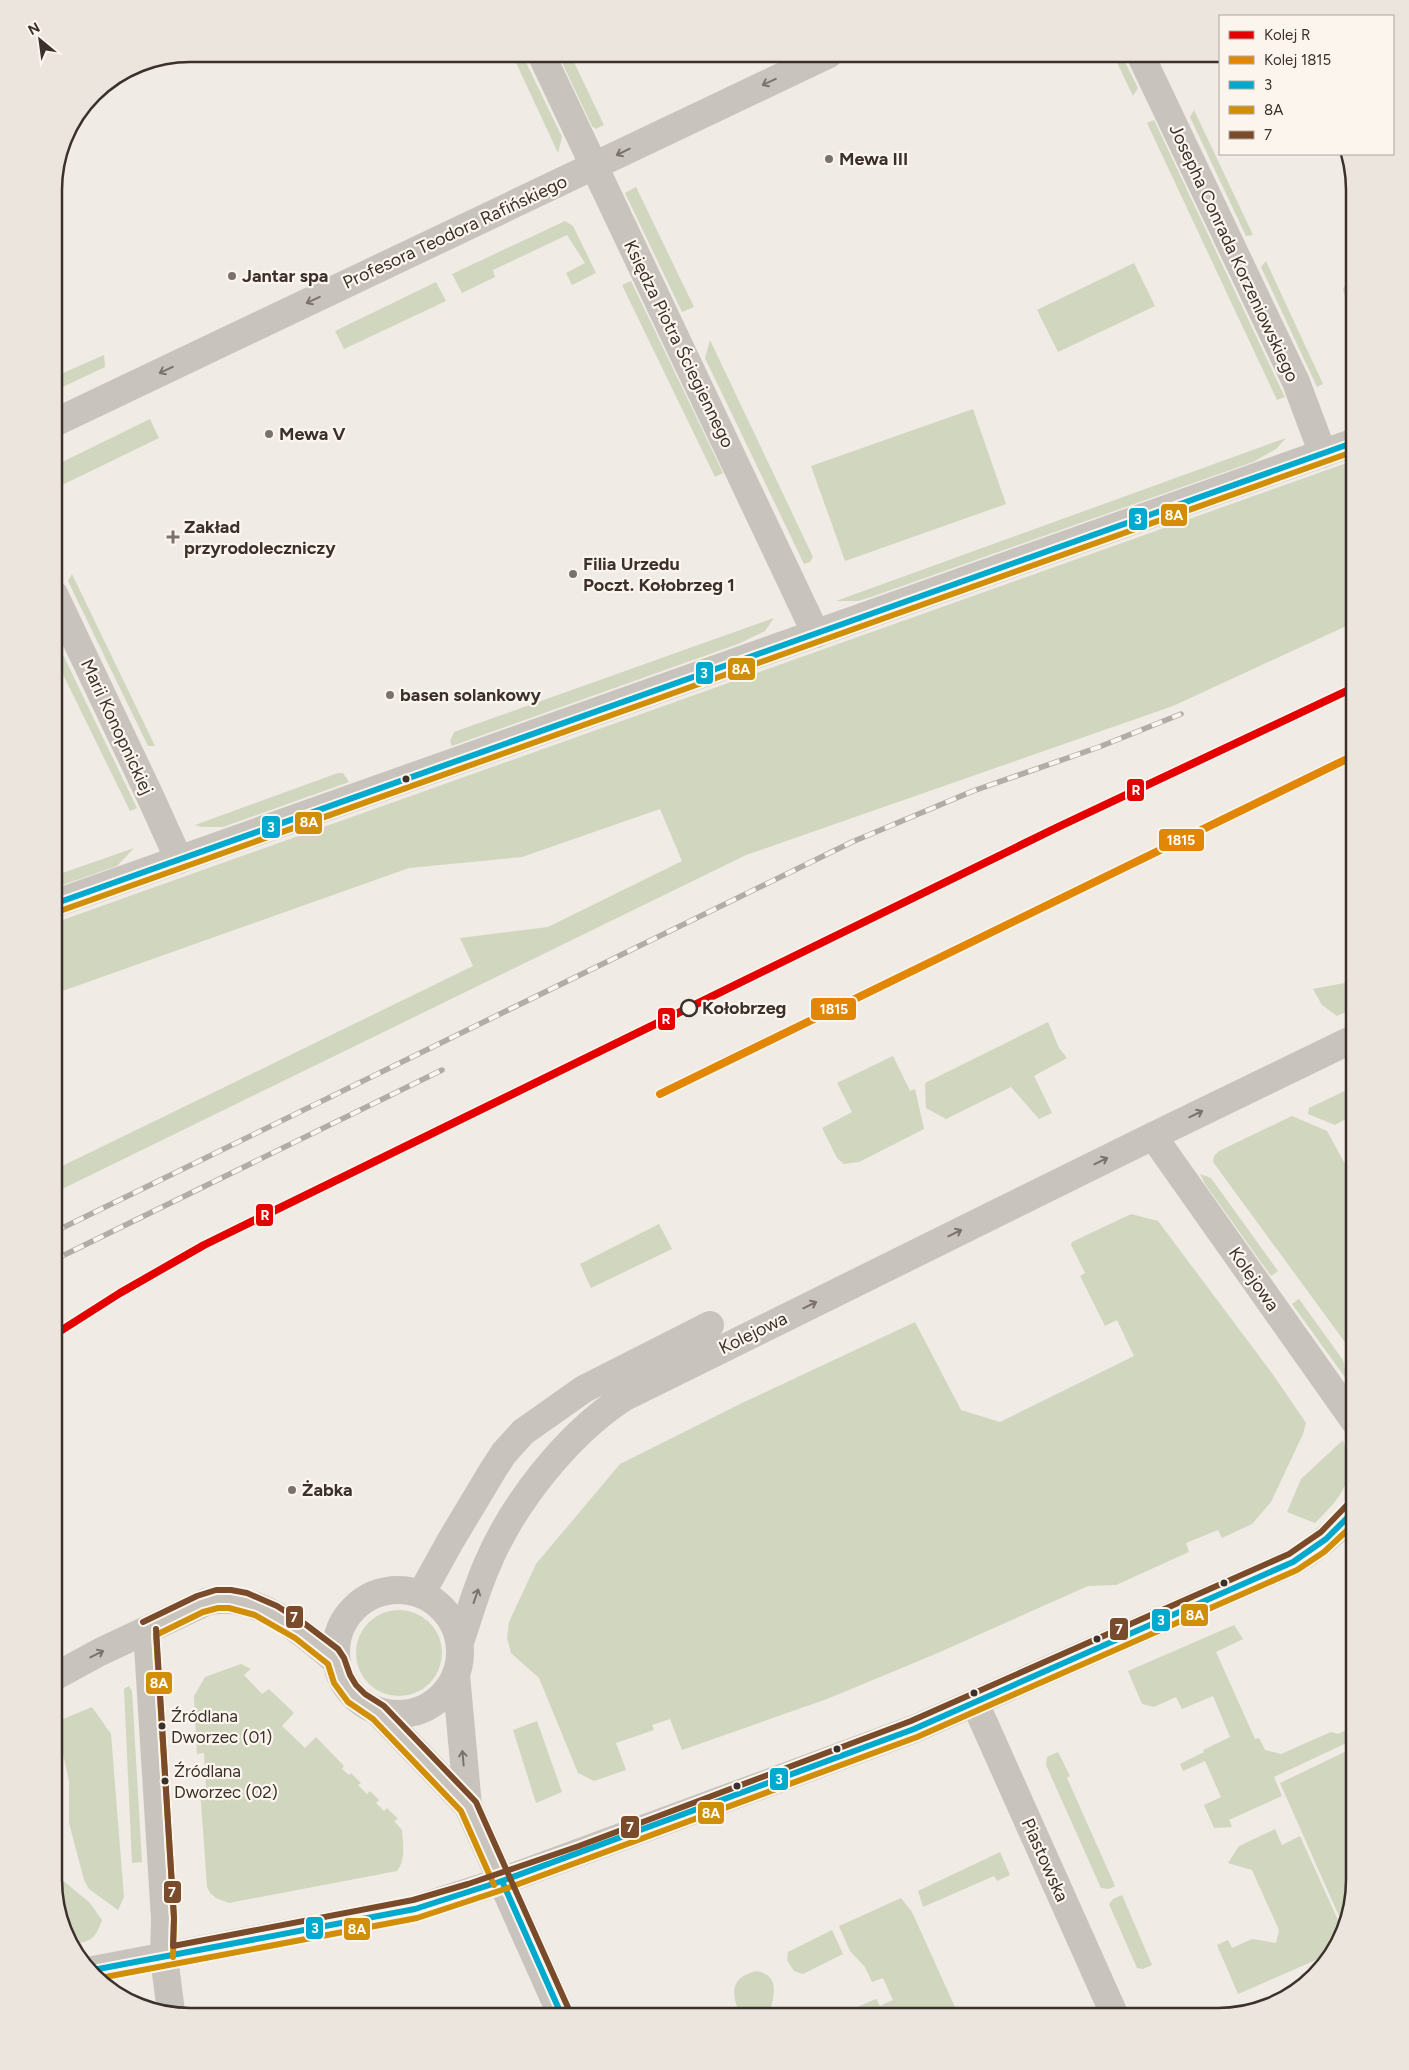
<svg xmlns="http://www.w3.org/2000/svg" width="1409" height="2070" font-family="Figtree,sans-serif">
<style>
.green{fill:#d1d6bf}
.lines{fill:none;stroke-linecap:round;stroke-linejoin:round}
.minor{stroke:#c9c3be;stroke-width:28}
.rail-casing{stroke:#b1aca8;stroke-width:5.5}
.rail{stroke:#fbf5ee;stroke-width:4;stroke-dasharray:11;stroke-linecap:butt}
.bus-1-casing{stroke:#fbf5ee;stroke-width:10}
.bus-2-casing{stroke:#fbf5ee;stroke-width:10}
.bus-3-casing{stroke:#fbf5ee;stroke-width:10}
.bus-1{stroke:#00a9ce;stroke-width:6}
.bus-2{stroke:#d18e09;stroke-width:6}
.bus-3{stroke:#7a4b2a;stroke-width:6}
.rail-1-casing{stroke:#fbf5ee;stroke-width:11}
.rail-2-casing{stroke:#fbf5ee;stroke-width:11}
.rail-1{stroke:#e50000;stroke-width:8}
.rail-2{stroke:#e28606;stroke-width:8}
.oneway{stroke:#7b726d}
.poi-dot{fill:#7a716c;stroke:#fbf5ee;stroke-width:2}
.bus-dot{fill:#3b302b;stroke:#fbf5ee;stroke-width:2}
.stop-dot{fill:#fbf5ee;stroke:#3b302b;stroke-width:2.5}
.labels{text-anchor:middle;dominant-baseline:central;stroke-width:4.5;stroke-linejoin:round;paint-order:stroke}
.bus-label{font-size:17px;fill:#3b302b;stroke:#fbf5ee;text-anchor:start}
.poi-label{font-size:18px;font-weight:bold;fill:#3b302b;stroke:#fbf5ee;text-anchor:start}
.street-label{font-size:18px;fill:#3b302b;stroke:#fbf5ee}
.stop-label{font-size:18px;font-weight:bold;fill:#3b302b;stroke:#fbf5ee;text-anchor:start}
.rim{fill:none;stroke:#3b302b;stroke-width:2.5}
.line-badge{stroke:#fbf5ee;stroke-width:2}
.badge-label{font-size:14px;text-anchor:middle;font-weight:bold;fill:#fff}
</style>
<rect width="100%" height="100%" fill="#f0ebe5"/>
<g class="green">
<path d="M512 54H522L562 137 558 153Z"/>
<path d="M558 54H570L604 125 596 129 592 126Z"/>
<path d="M1113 54H1121L1138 88 1133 96Z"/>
<path d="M1194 110 1253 235 1246 236 1190 117Z"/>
<path d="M1154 120 1281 389 1285 397 1277 400 1147 123Z"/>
<path d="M636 187 694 307 682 312 625 193Z"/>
<path d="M565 221 573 226 596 273 572 285 566 273 585 263 567 235 493 270 495 277 462 293 452 274Z"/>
<path d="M1266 261 1323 384 1317 387 1261 267Z"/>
<path d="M1134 263 1155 306 1058 352 1037 310Z"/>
<path d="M1355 272V311L1347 303 1343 289 1350 276Z"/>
<path d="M631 281 723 473 715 477 622 285Z"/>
<path d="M436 282 446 301 344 349 335 331Z"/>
<path d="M710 340 813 557 810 562 804 564 705 358Z"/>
<path d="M54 354 63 373 104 355 105 367 54 391Z"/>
<path d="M973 409 1006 504 845 561 811 466Z"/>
<path d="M150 419 159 438 54 489V466Z"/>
<path d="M1286 438 1276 449 1253 462 874 596 858 601H836Z"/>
<path d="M1355 460V622L1173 706 746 855 54 1193V1170L473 966 460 938 548 927 682 861 660 809 522 857 409 868 54 994V923Z"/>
<path d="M72 574 155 746H148L68 581Z"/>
<path d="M774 618 765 631 738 644 452 746 450 741 454 732Z"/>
<path d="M54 636 135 804 137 808 130 811 54 656Z"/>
<path d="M338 773H343L349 782 223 827H202L195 825Z"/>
<path d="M134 848 117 866 54 888V876Z"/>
<path d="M1355 981V1008L1337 1016 1322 1005 1313 989Z"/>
<path d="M1048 1022 1059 1048 1067 1058 1034 1076 1052 1113 1039 1119 1011 1087 946 1119 926 1108 925 1083Z"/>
<path d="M893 1056 910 1091 915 1089 924 1129 859 1162 844 1164 837 1158 822 1128 852 1112 837 1083Z"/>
<path d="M1355 1086V1114L1335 1125 1308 1114 1309 1108Z"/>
<path d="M1292 1116 1327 1131 1355 1182 1354 1194 1355 1196V1291L1350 1349 1213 1162 1214 1156 1219 1151Z"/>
<path d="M1200 1174 1211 1178 1278 1271 1271 1276 1205 1184Z"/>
<path d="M1131 1214 1158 1221 1274 1376 1306 1423 1303 1434 1271 1502 1252 1524 1222 1538 1218 1530 1186 1543 1189 1552 1116 1585 1088 1586 933 1655 827 1699 682 1750 670 1719 652 1725 654 1730 616 1743 626 1770 594 1781 578 1773 539 1678 511 1653 507 1638 509 1622 536 1564 620 1464 742 1403 915 1322 961 1410 1000 1422 1134 1356 1117 1320 1105 1326 1080 1276 1085 1273 1071 1245 1072 1242Z"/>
<path d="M659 1224 672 1249 591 1288 580 1264Z"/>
<path d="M1299 1299 1343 1360 1347 1380 1292 1304Z"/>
<path d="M1343 1440C1357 1480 1342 1496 1315 1523L1287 1512 1301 1479Z"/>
<circle cx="399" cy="1653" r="43"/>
<path d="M1234 1625 1243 1639 1216 1652 1255 1739 1259 1738 1265 1750 1281 1754 1331 1732 1338 1734 1355 1726V1739L1274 1777 1282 1796 1229 1820 1232 1827 1214 1828 1204 1805 1221 1797 1205 1761 1183 1771 1180 1764 1204 1752 1203 1750 1230 1737 1213 1696 1182 1709 1176 1697 1154 1707 1142 1704 1128 1671Z"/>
<path d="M241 1664 251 1669 244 1675 262 1694 269 1689 294 1713 282 1726 305 1748 316 1737 344 1766 342 1769 349 1775 351 1773 361 1783 358 1785 367 1794 370 1791 379 1800 376 1803 384 1811 387 1808 398 1819 394 1821 402 1830C403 1844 406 1860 397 1871L229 1903 216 1898 210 1893 207 1887 200 1788H206L204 1753 197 1754 194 1696 205 1677Z"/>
<path d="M129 1686 132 1691 142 1862 132 1863 124 1689Z"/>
<path d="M92 1707 111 1734 124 1897 118 1910 89 1889 84 1880 69 1823V1781L56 1722Z"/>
<path d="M537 1721 562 1792 536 1803 513 1730Z"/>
<path d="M1355 1747V1879L1343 1925 1280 1783Z"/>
<path d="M1058 1752 1070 1776 1067 1778 1115 1886 1109 1889 1101 1888 1046 1765 1047 1757Z"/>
<path d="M1275 1829 1282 1845 1300 1836 1342 1929 1337 1948 1332 1953 1238 1994 1217 1945 1228 1940 1232 1948 1252 1939 1276 1943 1279 1930 1252 1870 1228 1863 1239 1846Z"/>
<path d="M1000 1852 1010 1875 997 1881 994 1876 923 1907 918 1891Z"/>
<path d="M55 1874 90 1903 102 1920C95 1940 91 1941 71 1945Z"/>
<path d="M1122 1895 1152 1965 1143 1969 1137 1968 1109 1904 1113 1899Z"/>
<path d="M901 1898 912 1912 959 2016H844L843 2013 876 1999 880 2006 893 2000 883 1978 872 1982 865 1967 850 1951 839 1926Z"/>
<path d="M832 1930 843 1954 803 1974 794 1971 787 1960 788 1952Z"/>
<path d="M757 1971C782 1976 773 1998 769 2016H741C731 1995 729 1977 757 1971Z"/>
</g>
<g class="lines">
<g class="minor">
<path d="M541 54 816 634"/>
<path d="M1140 54 1296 382 1323 454"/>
<path d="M54 423 829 54"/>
<path d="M54 594 150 796 179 860"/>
<path d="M54 904 1355 442"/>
<path d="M1153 1136 1355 1422"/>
<circle cx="398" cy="1652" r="62"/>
<path d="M421 1594 451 1540 493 1470 504 1453 523 1432 584 1389 710 1325"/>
<path d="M147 1630 165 1919 164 1957 171 2012"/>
<path d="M460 1642C469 1616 476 1590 487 1565 513 1503 567 1435 623 1398L1153 1136 1355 1038"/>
<path d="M456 1675 468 1806"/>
<path d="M54 1677 100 1652 206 1602C253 1589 303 1632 336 1661"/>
<path d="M975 1703 1115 2016"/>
<path d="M378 1712 468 1806 562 2016"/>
<path d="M93 1970 415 1909 502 1881 914 1729 1293 1562C1318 1548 1336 1532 1355 1510"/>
</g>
<g class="rail-casing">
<g id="rail">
<path d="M54 1232 852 842 973 791 1099 747 1181 714"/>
<path d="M54 1260 442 1070"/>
</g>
</g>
<use href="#rail" class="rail"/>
<g class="bus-1-casing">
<g id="bus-1">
<path d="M54 904 1355 442"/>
<path d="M502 1881 562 2016"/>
<path d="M93 1970 415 1909 502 1881 914 1729 1293 1562 1326 1539 1355 1510"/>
</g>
</g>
<g class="bus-2-casing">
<g id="bus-2">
<path d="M57 912 1355 451"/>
<path d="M173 1957 174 1918 156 1635 203 1612 218 1608H229L255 1615 295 1638 328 1664 334 1683 348 1702 373 1719 461 1811 494 1885"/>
<path d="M100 1978 417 1918 505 1889 917 1737 1297 1570 1324 1552 1355 1523"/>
</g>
</g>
<g class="bus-3-casing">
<g id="bus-3">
<path d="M143 1622 197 1596 216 1590H231L247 1593 277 1606 305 1624 338 1649 344 1658 350 1675 356 1685 365 1694 384 1706 476 1802 570 2012"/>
<path d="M156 1629 174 1918 173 1946 413 1900 468 1884 579 1846 911 1721 1289 1554 1321 1532 1348 1504"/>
</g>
</g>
<use href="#bus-1" class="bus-1"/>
<use href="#bus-2" class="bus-2"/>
<use href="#bus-3" class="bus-3"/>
<g class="rail-1-casing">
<path id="rail-1" d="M54 1335 120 1293 204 1245 1058 827 1355 687"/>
</g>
<g class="rail-2-casing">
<path id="rail-2" d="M660 1094 1355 755"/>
</g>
<use href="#rail-1" class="rail-1"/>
<use href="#rail-2" class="rail-2"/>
</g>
<defs><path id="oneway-shaft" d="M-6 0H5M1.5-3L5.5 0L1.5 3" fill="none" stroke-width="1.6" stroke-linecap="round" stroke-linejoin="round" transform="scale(1.25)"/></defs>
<g class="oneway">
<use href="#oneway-shaft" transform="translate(769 82) rotate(155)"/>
<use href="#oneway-shaft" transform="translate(623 152) rotate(154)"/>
<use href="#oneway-shaft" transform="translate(313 300) rotate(155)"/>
<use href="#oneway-shaft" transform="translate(166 370) rotate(155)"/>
<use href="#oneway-shaft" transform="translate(1196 1114) rotate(-26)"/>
<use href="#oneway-shaft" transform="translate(1101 1161) rotate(-26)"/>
<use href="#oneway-shaft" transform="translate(955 1233) rotate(-26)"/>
<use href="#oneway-shaft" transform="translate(810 1305) rotate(-26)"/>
<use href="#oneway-shaft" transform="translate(476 1596) rotate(-71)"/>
<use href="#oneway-shaft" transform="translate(97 1654) rotate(-27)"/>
<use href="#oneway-shaft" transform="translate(463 1758) rotate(-95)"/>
</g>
<g class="poi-dot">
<circle cx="829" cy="159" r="5"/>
<circle cx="232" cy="276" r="5"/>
<circle cx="269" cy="434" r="5"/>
<path d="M170.5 529.5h5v5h5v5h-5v5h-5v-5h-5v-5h5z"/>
<circle cx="573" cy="574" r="5"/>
<circle cx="390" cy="695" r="5"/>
<circle cx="292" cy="1490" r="5"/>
</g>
<g class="bus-dot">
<circle cx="406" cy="779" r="4.5"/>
<circle cx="1224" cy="1583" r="4.5"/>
<circle cx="1097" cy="1639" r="4.5"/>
<circle cx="974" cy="1693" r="4.5"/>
<circle cx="162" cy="1726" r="4.5"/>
<circle cx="837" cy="1749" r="4.5"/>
<circle cx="165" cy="1781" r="4.5"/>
<circle cx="737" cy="1786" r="4.5"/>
</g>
<circle class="stop-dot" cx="689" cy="1008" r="8"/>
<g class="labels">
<g class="bus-label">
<text x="171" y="1716">Źródlana<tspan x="171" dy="21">Dworzec (01)</tspan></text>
<text x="174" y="1771">Źródlana<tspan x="174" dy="21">Dworzec (02)</tspan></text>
</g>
<g class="poi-label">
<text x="839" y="159">Mewa III</text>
<text x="242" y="276">Jantar spa</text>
<text x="279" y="434">Mewa V</text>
<text x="184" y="527">Zakład<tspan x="184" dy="21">przyrodoleczniczy</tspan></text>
<text x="583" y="564">Filia Urzedu<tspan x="583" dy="21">Poczt. Kołobrzeg 1</tspan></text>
<text x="400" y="695">basen solankowy</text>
<text x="302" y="1490">Żabka</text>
</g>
<g class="street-label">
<text transform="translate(455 232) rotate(-25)">Profesora Teodora Rafińskiego</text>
<text transform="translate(1234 253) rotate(65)">Josepha Conrada Korzeniowskiego</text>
<text transform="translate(679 344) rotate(64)">Księdza Piotra Ściegiennego</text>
<text transform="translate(117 727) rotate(65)">Marii Konopnickiej</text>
<text transform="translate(1254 1279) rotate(55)">Kolejowa</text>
<text transform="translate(753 1333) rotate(-26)">Kolejowa</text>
<text transform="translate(1045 1860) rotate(66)">Piastowska</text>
</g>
<g class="stop-label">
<text x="702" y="1008">Kołobrzeg</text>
</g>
</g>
<path d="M0 0H1409V2070H0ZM190 62H1218A128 128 0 0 1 1346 190V1880A128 128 0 0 1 1218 2008H190A128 128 0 0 1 62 1880V190A128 128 0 0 1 190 62Z" fill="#ece5de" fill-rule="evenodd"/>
<path class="rim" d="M190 62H1218A128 128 0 0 1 1346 190V1880A128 128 0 0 1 1218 2008H190A128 128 0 0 1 62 1880V190A128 128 0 0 1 190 62Z"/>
<g class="line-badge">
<rect x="1160" y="503" width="28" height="24" rx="5" fill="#d18e09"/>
<rect x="1128" y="507" width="20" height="24" rx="5" fill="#00a9ce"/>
<rect x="727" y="657" width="29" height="24" rx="5" fill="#d18e09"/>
<rect x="695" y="661" width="19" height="24" rx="5" fill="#00a9ce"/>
<rect x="1126" y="778" width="19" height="24" rx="5" fill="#e50000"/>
<rect x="294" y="811" width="29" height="24" rx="5" fill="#d18e09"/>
<rect x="261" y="815" width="20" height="24" rx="5" fill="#00a9ce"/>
<rect x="1158" y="828" width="47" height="24" rx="5" fill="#e28606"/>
<rect x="810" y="997" width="47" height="24" rx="5" fill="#e28606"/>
<rect x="657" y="1007" width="19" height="24" rx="5" fill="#e50000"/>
<rect x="255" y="1203" width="19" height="24" rx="5" fill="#e50000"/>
<rect x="1180" y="1603" width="29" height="24" rx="5" fill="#d18e09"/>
<rect x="285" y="1605" width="19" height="24" rx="5" fill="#7a4b2a"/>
<rect x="1151" y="1608" width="20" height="24" rx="5" fill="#00a9ce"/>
<rect x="1109" y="1617" width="20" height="24" rx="5" fill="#7a4b2a"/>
<rect x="145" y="1671" width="28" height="24" rx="5" fill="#d18e09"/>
<rect x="769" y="1767" width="20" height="24" rx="5" fill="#00a9ce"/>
<rect x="697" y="1801" width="28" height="24" rx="5" fill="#d18e09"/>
<rect x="620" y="1815" width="20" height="24" rx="5" fill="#7a4b2a"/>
<rect x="163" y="1880" width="19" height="24" rx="5" fill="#7a4b2a"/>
<rect x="305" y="1916" width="19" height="24" rx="5" fill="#00a9ce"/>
<rect x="343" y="1917" width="28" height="24" rx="5" fill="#d18e09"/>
</g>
<g class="badge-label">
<text x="1174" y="520">8A</text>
<text x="1138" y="524">3</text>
<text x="741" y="674">8A</text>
<text x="704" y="678">3</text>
<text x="1136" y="795">R</text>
<text x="309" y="827">8A</text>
<text x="271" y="832">3</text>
<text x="1181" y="845">1815</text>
<text x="834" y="1014">1815</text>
<text x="666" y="1024">R</text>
<text x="265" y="1220">R</text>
<text x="1195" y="1620">8A</text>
<text x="294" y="1622">7</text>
<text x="1161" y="1625">3</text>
<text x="1119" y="1634">7</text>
<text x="159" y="1688">8A</text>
<text x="779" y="1784">3</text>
<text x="711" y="1818">8A</text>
<text x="630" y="1832">7</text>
<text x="172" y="1897">7</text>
<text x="315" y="1933">3</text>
<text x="357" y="1934">8A</text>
</g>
<rect x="1219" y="15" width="175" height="140" fill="#fbf5ee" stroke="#aea6a0"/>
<rect x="1229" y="31" width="25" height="8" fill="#e50000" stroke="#aea6a0"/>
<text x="1264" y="40" font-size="15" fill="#3b302b">Kolej R</text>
<rect x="1229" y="56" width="25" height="8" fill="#e28606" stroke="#aea6a0"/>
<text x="1264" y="65" font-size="15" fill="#3b302b">Kolej 1815</text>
<rect x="1229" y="81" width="25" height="8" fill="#00a9ce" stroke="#aea6a0"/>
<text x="1264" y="90" font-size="15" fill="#3b302b">3</text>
<rect x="1229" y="106" width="25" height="8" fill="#d18e09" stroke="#aea6a0"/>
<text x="1264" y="115" font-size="15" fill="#3b302b">8A</text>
<rect x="1229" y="131" width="25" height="8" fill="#7a4b2a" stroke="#aea6a0"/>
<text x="1264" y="140" font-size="15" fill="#3b302b">7</text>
<g transform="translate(40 40) rotate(331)" stroke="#fbf5ee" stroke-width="4" paint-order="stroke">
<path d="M0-4L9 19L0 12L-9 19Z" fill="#3b302b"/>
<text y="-8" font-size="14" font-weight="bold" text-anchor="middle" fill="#3b302b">N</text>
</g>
</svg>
